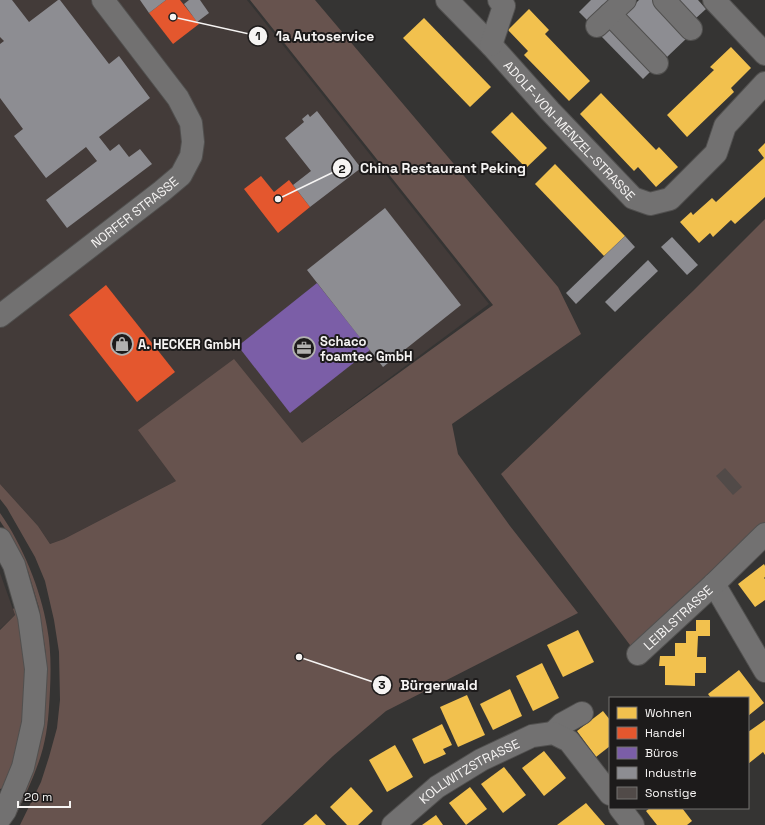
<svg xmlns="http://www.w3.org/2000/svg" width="765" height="825" font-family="'Space Grotesk',sans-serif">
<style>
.built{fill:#433b39}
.green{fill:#67534e}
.homes{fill:#f2c14e}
.shops{fill:#e4572e}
.offices{fill:#7b5ea7}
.industry{fill:#8d8d92}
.building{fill:#514a48}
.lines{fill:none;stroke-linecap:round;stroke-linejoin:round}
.minor-casing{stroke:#51504f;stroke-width:24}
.minor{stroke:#727171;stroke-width:22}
.labels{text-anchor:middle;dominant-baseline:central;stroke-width:4;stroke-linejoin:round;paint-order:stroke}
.street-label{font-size:13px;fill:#f6f4f3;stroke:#1d1b1b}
.poi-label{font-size:13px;font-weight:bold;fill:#f6f4f3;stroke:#1d1b1b;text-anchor:start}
.leader{fill:none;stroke:#f6f4f3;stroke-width:1.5}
.callout-dot{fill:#f6f4f3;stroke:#1d1b1b;stroke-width:1.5}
.mark-label{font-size:12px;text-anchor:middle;font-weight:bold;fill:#111}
.callout-label{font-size:14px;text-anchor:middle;font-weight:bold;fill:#f6f4f3;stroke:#1d1b1b;stroke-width:4;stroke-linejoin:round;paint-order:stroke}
</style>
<rect width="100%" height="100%" fill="#353433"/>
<g class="built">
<path d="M0 0H247L489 304 302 443 176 481 64 539 50 544 38 526 0 484Z"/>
<path d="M0 573 15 615 0 629Z"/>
</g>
<g class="green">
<path d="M250 0H315L558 287 581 334 452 424 458 454 510 526 578 613 386 711 333 756 261 825H20L41 782 49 757 57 728 60 700 59 652 54 620 45 581 35 557 7 508 0 499V484L38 526 50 544 64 539 176 481 138 430 234 359 302 443 493 305Z"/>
<path d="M765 219V524L633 649 501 474 693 291Z"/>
<path d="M0 513C22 544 41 590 47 627 51 648 51 669 50 690 49 710 48 729 43 748 37 771 26 793 16 815L17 807 41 737 46 696V655L39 608 28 571 6 530 0 521Z"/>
<path d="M18 604 22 624 27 689 21 732 12 767 3 788 0 789V630L15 615 13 609Z"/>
</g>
<g class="homes">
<path d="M529 9 549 30 545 34 590 81 569 101 524 55 528 51 508 30Z"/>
<path d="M424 18 491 87 470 107 403 38Z"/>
<path d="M731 47 751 68 731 88 734 92 687 137 667 115 714 70 710 67Z"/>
<path d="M601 93 656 150 659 147 678 167 656 187 638 167 634 171 580 114Z"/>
<path d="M512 112 547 148 526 168 491 132Z"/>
<path d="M765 143V197L735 224 731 220 713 237 710 233 699 243 680 222 691 212 693 215 712 198 716 202 764 158 758 150Z"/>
<path d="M555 164 625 236 604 256 535 184Z"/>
<path d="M764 564 765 566V577L764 578 765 579V600L755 607 738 584Z"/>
<path d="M696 620H710V636H698L697 657H706V673H695V686L665 685V666H659L660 656H675V643H686V631H696Z"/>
<path d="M578 630 594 662 563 677 547 645Z"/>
<path d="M542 663 559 698 533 711 516 676Z"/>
<path d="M739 670 764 703 748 716V698H711L708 694Z"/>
<path d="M510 689 522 716 493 730 480 704Z"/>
<path d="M467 695 485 735 458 747 440 707Z"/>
<path d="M603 711 610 720V746L596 757 577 731Z"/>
<path d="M765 720V755L763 752 748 764V732Z"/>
<path d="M442 724 452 745 443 749 446 754 424 764 412 739Z"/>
<path d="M395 745 413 777 387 792 369 760Z"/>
<path d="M544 751 566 778 544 796 522 768Z"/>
<path d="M504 767 526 795 503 813 481 784Z"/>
<path d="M351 787 373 811 358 825H347L330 807Z"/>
<path d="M470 787 487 809 466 825 449 803Z"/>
<path d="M586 803 605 825H557Z"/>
<path d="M650 808H682L692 821 687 825H657L646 811Z"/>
<path d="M316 814 326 825H303Z"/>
<path d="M436 815 443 825H422Z"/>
</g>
<g class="shops">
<path d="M166 0H180L199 24 173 44 149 13Z"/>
<path d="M261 176 274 192 289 180 310 207 278 233 244 189Z"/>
<path d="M106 285 175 372 137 402 69 315Z"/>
</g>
<path class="offices" d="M317 283 370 350 290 413 238 346Z"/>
<g class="industry">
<path d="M0 0H12L29 22 58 0H60L109 64 119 56 150 98 99 137 110 151 119 144 129 157 140 149 152 164 67 228 46 200 97 161 86 147 46 178 14 136 23 129 0 98V44L4 41 0 37Z"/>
<path d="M140 0H166L149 13Z"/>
<path d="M189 0H200L209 13 197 22 184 4Z"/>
<path d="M591 0H612L589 22 579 12Z"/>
<path d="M639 0H652L688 37 667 57 625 14Z"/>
<path d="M678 0H698L706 9 695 19Z"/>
<path d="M612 26 653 69 643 79 601 36Z"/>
<path d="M317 111 361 168 310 207 293 185 311 171 285 138 304 122 302 119 308 114 310 117Z"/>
<path d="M385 208 461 305 383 367 307 270Z"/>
<path d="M625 236 635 247 576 304 566 293Z"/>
<path d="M672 237 698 265 687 275 661 247Z"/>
<path d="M648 260 658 271 615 312 605 302Z"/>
</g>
<path class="building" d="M725 468 742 487 733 495 716 476Z"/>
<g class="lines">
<g class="minor-casing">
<g id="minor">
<path id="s1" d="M447 0 491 45 550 111 633 198 650 204 670 199 716 153 725 126 765 83"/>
<path d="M664 0 691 29"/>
<path d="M714 0 765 54"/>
<path d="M610 14 657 63"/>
<path d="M597 26 625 0"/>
<path d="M491 45 504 6 499 0"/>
<path id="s2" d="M0 316 162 191 181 175 191 156 193 142 191 123 178 98 103 0"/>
<path d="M0 539 14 565 29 617 36 669 33 723 23 767 5 811 0 818"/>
<path d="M714 584 765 671"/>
<path id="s3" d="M638 654 714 584 765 534"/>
<path d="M553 733 562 724 582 713"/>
<path d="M620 808 633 825"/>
<path id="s4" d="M393 825 437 787 481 760 532 736 553 733 569 741 610 794"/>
</g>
</g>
<use href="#minor" class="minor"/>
</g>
<defs>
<g id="shop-ring" transform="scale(1.15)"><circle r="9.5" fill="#1d1b1b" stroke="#b2b1b0" stroke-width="1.5"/><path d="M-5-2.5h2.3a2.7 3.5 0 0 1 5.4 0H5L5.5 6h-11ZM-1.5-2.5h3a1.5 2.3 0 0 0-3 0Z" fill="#b2b1b0"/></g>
<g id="office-ring" transform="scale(1.15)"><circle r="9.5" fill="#1d1b1b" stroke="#b2b1b0" stroke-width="1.5"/><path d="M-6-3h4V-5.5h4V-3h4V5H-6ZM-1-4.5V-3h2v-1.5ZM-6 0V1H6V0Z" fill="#b2b1b0"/></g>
</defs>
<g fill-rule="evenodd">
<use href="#shop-ring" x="122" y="344"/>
<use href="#office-ring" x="304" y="348"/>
</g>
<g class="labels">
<g class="street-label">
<text stroke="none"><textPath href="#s1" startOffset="179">ADOLF-VON-MENZEL-STRASSE</textPath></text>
<text stroke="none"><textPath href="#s2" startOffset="170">NORFER STRASSE</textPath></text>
<text stroke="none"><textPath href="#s3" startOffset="54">LEIBLSTRASSE</textPath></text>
<text stroke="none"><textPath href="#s4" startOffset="94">KOLLWITZSTRASSE</textPath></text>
</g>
<g class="poi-label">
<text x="320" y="341">Schaco<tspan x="320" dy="15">foamtec GmbH</tspan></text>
<text x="138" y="344">A. HECKER GmbH</text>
</g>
</g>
<path class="leader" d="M173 17L258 36M278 199L342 168M299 657L382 685"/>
<g class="callout-dot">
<circle cx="173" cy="17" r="4"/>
<circle cx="278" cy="199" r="4"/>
<circle cx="299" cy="657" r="4"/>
<circle cx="258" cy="36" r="10"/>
<circle cx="342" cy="168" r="10"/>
<circle cx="382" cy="685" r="10"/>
</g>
<g class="mark-label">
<text x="258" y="40">1</text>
<text x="342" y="173">2</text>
<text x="382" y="689">3</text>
</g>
<g class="callout-label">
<text x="325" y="41">1a Autoservice</text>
<text x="443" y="173">China Restaurant Peking</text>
<text x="439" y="690">Bürgerwald</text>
</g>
<rect x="609" y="697" width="140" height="112" fill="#1d1b1b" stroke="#747271"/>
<rect x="617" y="707" width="20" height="12" fill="#f2c14e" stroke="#747271"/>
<text x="645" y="717" font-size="12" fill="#f6f4f3">Wohnen</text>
<rect x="617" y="727" width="20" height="12" fill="#e4572e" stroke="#747271"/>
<text x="645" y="737" font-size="12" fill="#f6f4f3">Handel</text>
<rect x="617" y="747" width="20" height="12" fill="#7b5ea7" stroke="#747271"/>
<text x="645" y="757" font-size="12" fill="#f6f4f3">Büros</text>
<rect x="617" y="767" width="20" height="12" fill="#8d8d92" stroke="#747271"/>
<text x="645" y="777" font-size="12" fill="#f6f4f3">Industrie</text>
<rect x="617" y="787" width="20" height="12" fill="#514a48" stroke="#747271"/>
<text x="645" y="797" font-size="12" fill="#f6f4f3">Sonstige</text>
<path d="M18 801v6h52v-6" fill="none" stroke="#f6f4f3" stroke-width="2"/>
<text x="24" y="801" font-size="12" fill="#f6f4f3" stroke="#1d1b1b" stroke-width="3" paint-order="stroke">20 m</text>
</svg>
